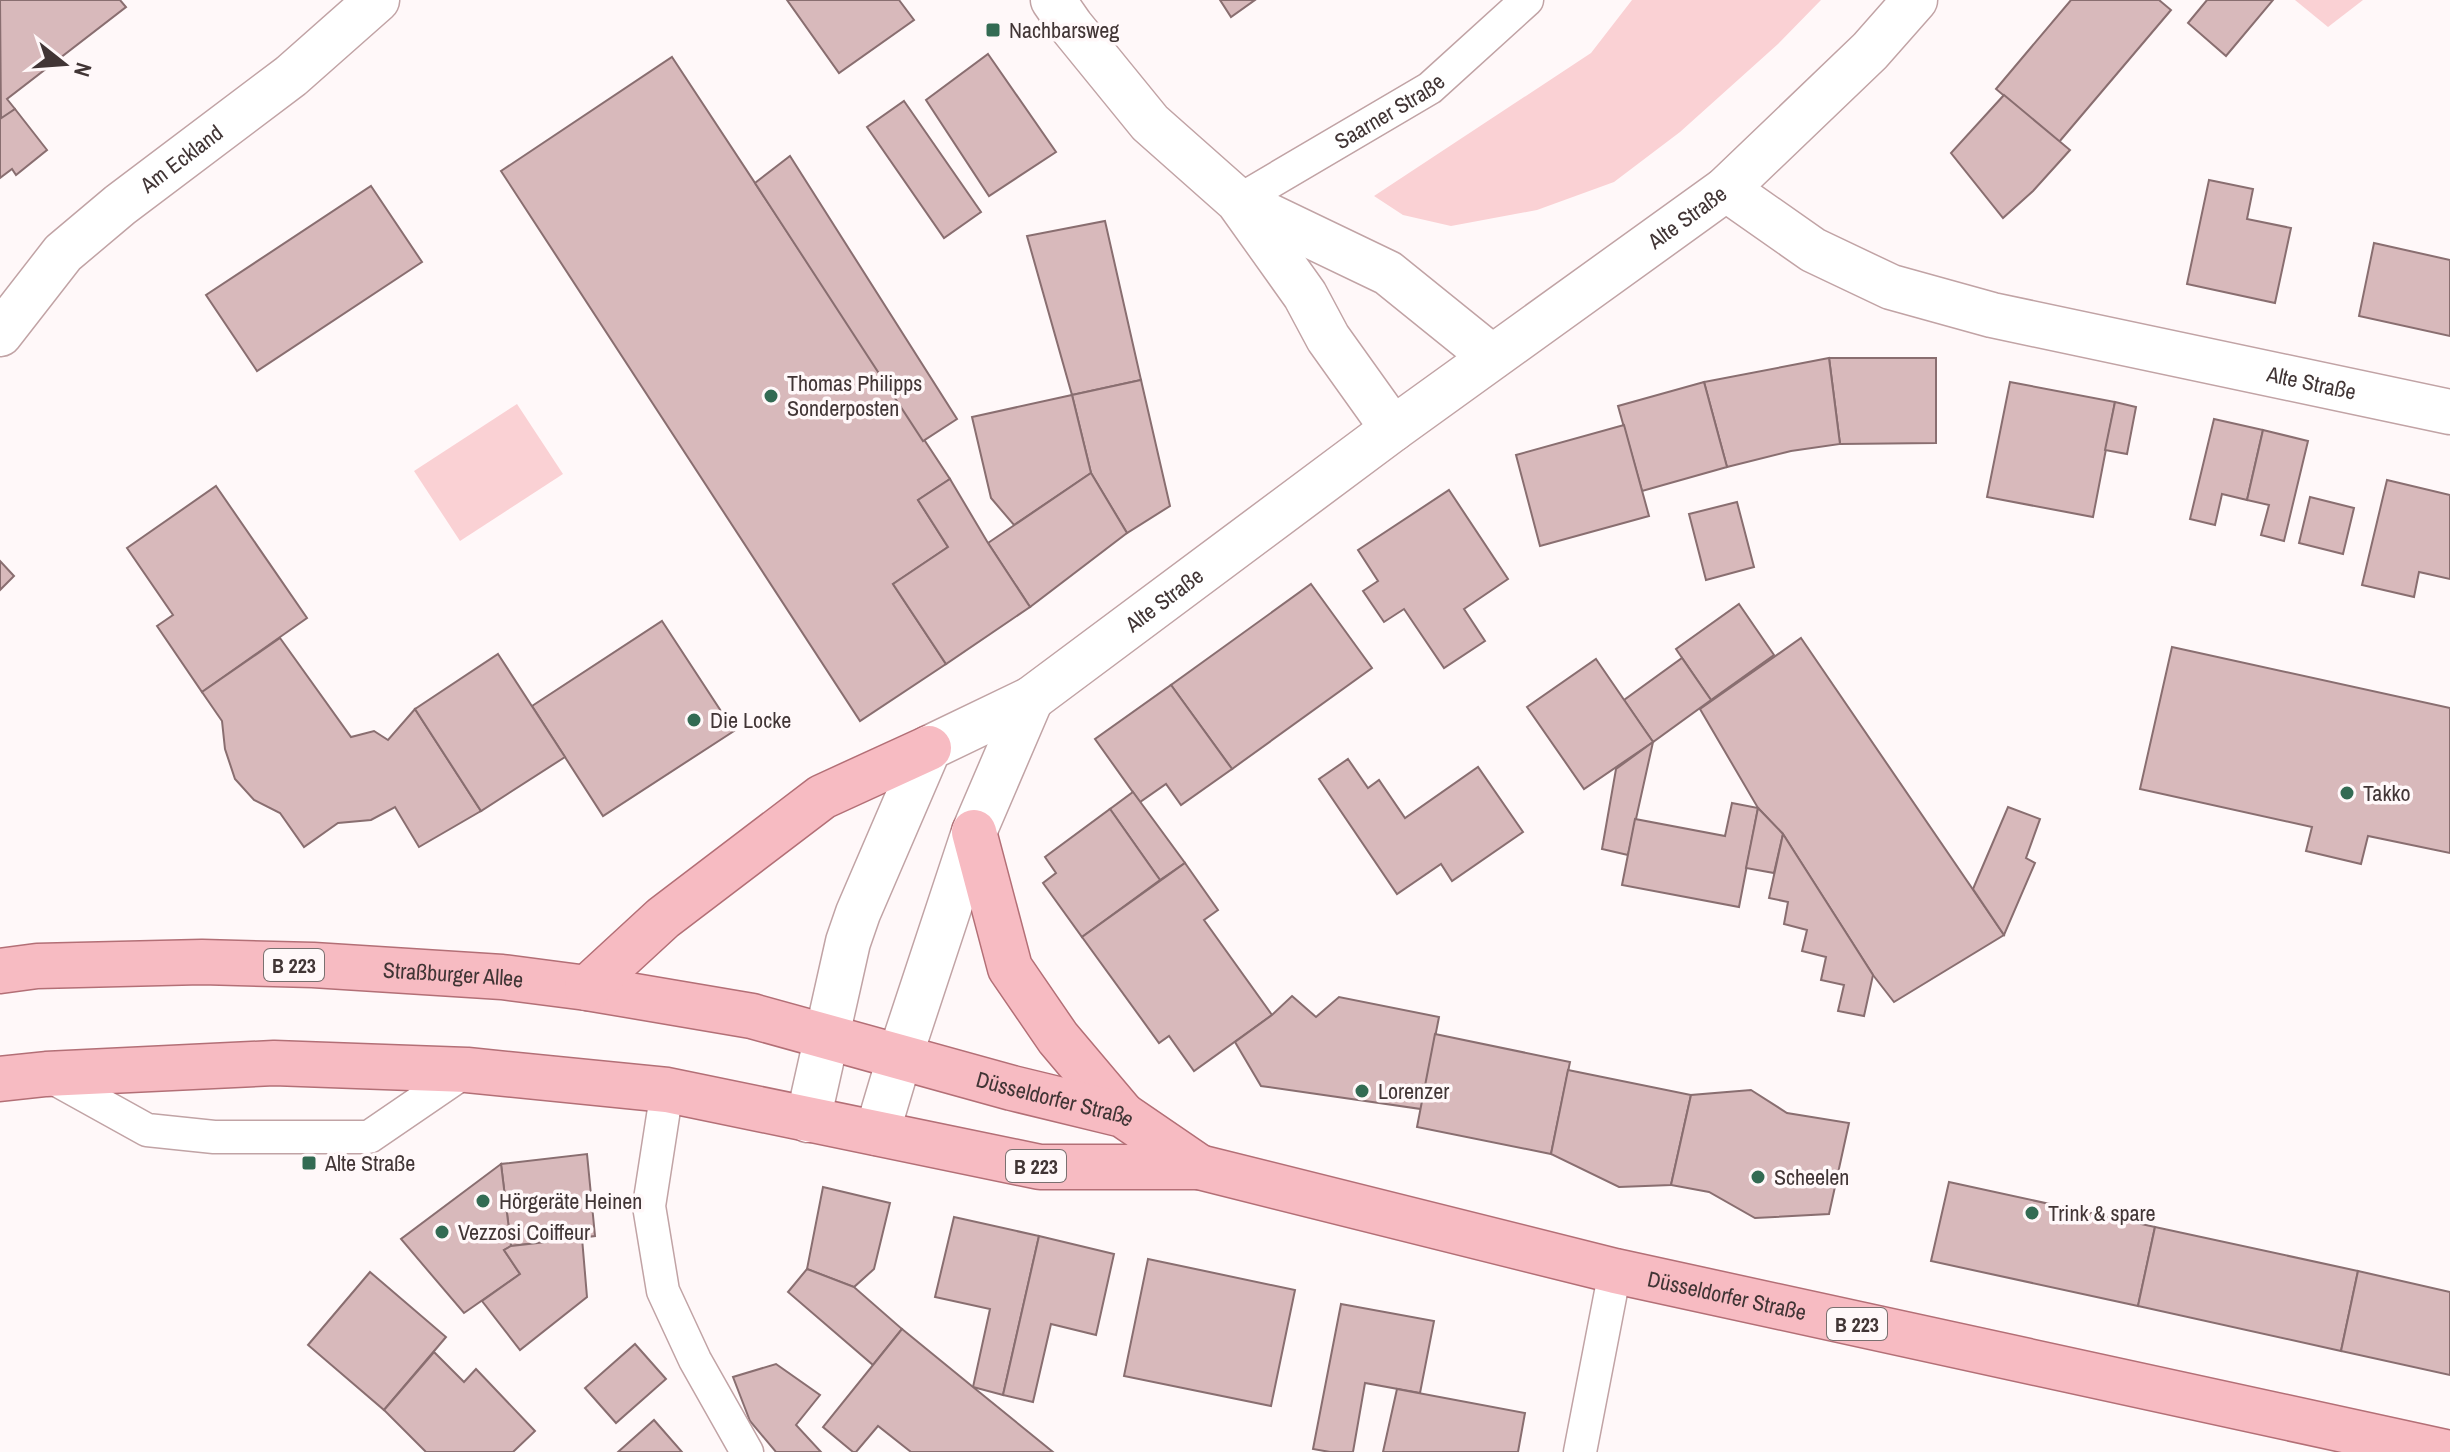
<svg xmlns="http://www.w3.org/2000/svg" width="2450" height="1452" font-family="'Archivo Narrow',sans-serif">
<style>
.green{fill:#fad1d4}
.building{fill:#d8b9bb;stroke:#896e70;stroke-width:2}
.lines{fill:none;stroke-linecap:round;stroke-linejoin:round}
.service-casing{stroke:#c1a3a5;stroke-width:35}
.minor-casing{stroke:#c1a3a5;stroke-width:47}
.tertiary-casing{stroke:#c1a3a5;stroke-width:47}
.secondary-casing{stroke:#c1a3a5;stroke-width:47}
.primary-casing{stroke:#b36f76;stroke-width:47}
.service{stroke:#fff;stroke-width:32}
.minor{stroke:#fff;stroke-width:44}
.tertiary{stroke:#fff;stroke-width:44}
.secondary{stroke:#fff;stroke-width:44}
.primary{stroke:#f7bbc2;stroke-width:44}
.poi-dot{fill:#336b53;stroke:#fff8f9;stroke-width:3}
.labels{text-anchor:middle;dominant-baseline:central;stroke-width:7;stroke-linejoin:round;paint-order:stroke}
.shield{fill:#fff8f9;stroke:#7a7070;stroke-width:2}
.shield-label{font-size:20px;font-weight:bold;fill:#413535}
.poi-label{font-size:22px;fill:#413535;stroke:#fff8f9;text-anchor:start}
.street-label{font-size:22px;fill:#413535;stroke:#fff8f9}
</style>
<rect width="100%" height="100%" fill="#fff8f9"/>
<g class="green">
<path d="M1632 0H1821L1778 44 1680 132 1614 182 1537 210 1451 226 1403 215 1374 196 1591 53Z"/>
<path d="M2295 0H2363L2328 27Z"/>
<path d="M517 404 563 474 460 541 414 471Z"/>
</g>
<g class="building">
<path d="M0 0H120L126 7 7 99 15 109 1 120Z"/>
<path d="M787 0H899L914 20 839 73Z"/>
<path d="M1220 0H1255L1231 17Z"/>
<path d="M2071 0H2159L2171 10 2059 142 1996 89Z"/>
<path d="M2207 0H2273L2226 56 2188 23Z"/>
<path d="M988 54 1056 152 989 196 926 100Z"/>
<path d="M672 57 950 479 918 500 948 547 893 584 946 664 860 721 501 171Z"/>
<path d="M2004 95 2070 150 2033 191 2003 218 1951 153Z"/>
<path d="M904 101 981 212 944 238 867 127Z"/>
<path d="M15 109 47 150 16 175 12 169 0 178V119Z"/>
<path d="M790 156 957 419 923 441 755 183Z"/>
<path d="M2209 180 2253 189 2247 219 2291 228 2275 303 2187 284Z"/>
<path d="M371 186 422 262 257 371 206 295Z"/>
<path d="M1105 221 1141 380 1072 395 1027 236Z"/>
<path d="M2374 243 2450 260V336L2359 316Z"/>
<path d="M1829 358H1936V443L1840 444Z"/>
<path d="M1829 358 1840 444 1791 451 1727 467 1704 382Z"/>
<path d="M1141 380 1170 506 1127 533 1091 473 1072 395Z"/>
<path d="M1704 382 1727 467 1642 491 1618 406Z"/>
<path d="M2010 382 2115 402 2093 517 1987 497Z"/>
<path d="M1072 395 1091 473 1014 525 991 498 972 417Z"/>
<path d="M2115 402 2136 407 2127 454 2105 450Z"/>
<path d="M2214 419 2263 430 2247 500 2222 494 2215 525 2190 519Z"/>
<path d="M1624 425 1649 516 1540 546 1516 455Z"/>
<path d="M2263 430 2308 441 2284 541 2261 535 2269 505 2247 500Z"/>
<path d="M1091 473 1127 533 1030 607 988 543Z"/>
<path d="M950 479 988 543 1030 607 946 664 893 584 948 547 918 500Z"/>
<path d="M2387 480 2450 495V579L2419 572 2414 597 2362 585Z"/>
<path d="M216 486 307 618 202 692 157 626 173 615 127 548Z"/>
<path d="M1449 490 1508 579 1464 609 1485 641 1444 668 1404 609 1384 622 1363 591 1378 581 1358 550Z"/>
<path d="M2310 497 2354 508 2343 554 2299 543Z"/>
<path d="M1737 502 1754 567 1706 580 1689 514Z"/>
<path d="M0 561 14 576 0 590Z"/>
<path d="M1311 584 1372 668 1232 769 1171 685Z"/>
<path d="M1739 604 1774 655 1711 700 1676 649Z"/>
<path d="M662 621 734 731 603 816 532 706Z"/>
<path d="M280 638 351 737 374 731 388 740 415 709 481 811 419 847 395 807 371 820 338 823 304 847 280 813 254 800 235 779 225 749 222 721 202 692Z"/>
<path d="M1801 638 2004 935 1894 1002 1873 975 1783 834 1758 808 1700 709Z"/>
<path d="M2172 647 2450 708V853L2368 836 2361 864 2306 851 2312 827 2140 789Z"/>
<path d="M498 654 565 757 481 811 415 709Z"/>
<path d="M1682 658 1711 700 1653 742 1624 700Z"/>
<path d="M1596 659 1653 742 1584 789 1527 707Z"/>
<path d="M1171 685 1232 769 1181 805 1166 784 1140 802 1095 739Z"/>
<path d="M1653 742 1628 855 1602 849 1616 769Z"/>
<path d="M1348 759 1368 788 1379 780 1405 818 1478 767 1523 832 1452 881 1441 864 1397 894 1319 779Z"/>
<path d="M1133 792 1185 863 1160 880 1110 809Z"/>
<path d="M1732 803 1758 808 1739 907 1622 885 1635 819 1725 836Z"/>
<path d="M2008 807 2040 819 2026 858 2035 863 2004 935 1973 889Z"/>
<path d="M1758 808 1783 834 1774 873 1746 868Z"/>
<path d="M1110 809 1160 880 1082 937 1043 883 1056 873 1045 857Z"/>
<path d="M1783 834 1873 975 1864 1016 1838 1011 1844 985 1821 980 1826 957 1802 951 1807 930 1784 924 1788 902 1769 898Z"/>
<path d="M1185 863 1218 910 1204 920 1272 1015 1194 1071 1169 1036 1159 1043 1082 937Z"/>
<path d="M1292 996 1316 1017 1339 997 1439 1017 1421 1109 1261 1086 1235 1042 1272 1015Z"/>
<path d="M1435 1034 1570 1062 1551 1154 1417 1127Z"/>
<path d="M1568 1070 1691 1095 1671 1185 1619 1187 1551 1154Z"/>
<path d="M1751 1090 1787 1113 1849 1123 1829 1214 1755 1218 1709 1192 1671 1185 1691 1095Z"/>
<path d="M587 1154 595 1236 511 1246 501 1164Z"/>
<path d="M501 1164 511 1246 504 1250 520 1274 464 1313 401 1239Z"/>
<path d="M1949 1182 2155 1227 2138 1306 1931 1261Z"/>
<path d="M823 1187 890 1203 874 1269 854 1287 807 1269Z"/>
<path d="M954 1217 1039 1236 1003 1395 973 1387 990 1309 935 1297Z"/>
<path d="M2155 1227 2358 1271 2341 1351 2138 1306Z"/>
<path d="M1039 1236 1114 1254 1096 1335 1051 1324 1033 1402 1003 1395Z"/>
<path d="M582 1238 587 1297 520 1350 482 1301 520 1274 504 1250 511 1246Z"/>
<path d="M1148 1259 1295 1290 1271 1406 1124 1376Z"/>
<path d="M807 1269 854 1287 902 1329 873 1365 788 1292Z"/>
<path d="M2358 1271 2450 1292V1375L2341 1351Z"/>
<path d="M370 1272 446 1337 384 1410 308 1345Z"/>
<path d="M1341 1304 1434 1321 1420 1393 1365 1383 1353 1452H1330L1313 1449Z"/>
<path d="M902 1329 973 1387 1053 1452H911L878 1426 856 1452H853L823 1427Z"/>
<path d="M635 1344 666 1379 616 1423 585 1388Z"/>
<path d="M434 1352 464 1382 476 1369 535 1431 513 1452H426L384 1410Z"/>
<path d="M776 1364 820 1395 796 1425 821 1452H776L750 1421 733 1377Z"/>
<path d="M1397 1389 1525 1413 1518 1452H1383Z"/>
<path d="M654 1420 682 1452H618Z"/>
</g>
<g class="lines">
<g class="service-casing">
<g id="service">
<path id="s1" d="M1238 201 1430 88 1527 0"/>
<path d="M46 1074 147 1130 214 1137H369L467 1070"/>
<path d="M667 1090 649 1206 663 1291 695 1360 747 1452"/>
<path d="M1580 1452 1615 1271"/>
</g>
</g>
<g class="minor-casing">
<g id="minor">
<path id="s2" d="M1726 189 1813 250 1891 287 1992 315 2450 412"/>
<path id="s3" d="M0 334 63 253 120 205 291 76 377 0"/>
</g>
</g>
<g class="tertiary-casing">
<g id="tertiary">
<path d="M1053 0 1071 26 1150 123 1238 201 1305 295 1328 338 1393 429"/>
<path d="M1240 202 1388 273 1492 357"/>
</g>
</g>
<g class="secondary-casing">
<g id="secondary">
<path id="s4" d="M808 1120 848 942 858 913 929 748 1031 699 1393 429 1726 189 1870 51 1915 0"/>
<path d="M877 1133 900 1056 974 832 1031 699"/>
</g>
</g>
<g class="primary-casing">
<g id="primary">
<path d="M974 832 1010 968 1058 1038 1123 1115"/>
<path id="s5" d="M0 971 37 966 202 962 313 965 502 977 587 988 752 1016 1012 1088 1123 1115 1199 1167"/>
<path d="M587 988 663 918 822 797 929 748"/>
<path id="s6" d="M0 1079 46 1074 274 1063 467 1070 667 1090 1040 1167H1199L1615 1271 2445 1452"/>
</g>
</g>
<use href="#service" class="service"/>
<use href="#minor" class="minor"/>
<use href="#tertiary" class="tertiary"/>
<use href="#secondary" class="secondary"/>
<use href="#primary" class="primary"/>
</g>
<g class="poi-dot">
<rect x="985" y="22" width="16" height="16" rx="4"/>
<circle cx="771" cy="396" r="8"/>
<circle cx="694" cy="720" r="8"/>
<circle cx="2347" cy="793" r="8"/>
<circle cx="1362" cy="1091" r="8"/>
<rect x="301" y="1155" width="16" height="16" rx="4"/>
<circle cx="1758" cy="1177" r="8"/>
<circle cx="483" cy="1201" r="8"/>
<circle cx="2032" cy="1213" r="8"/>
<circle cx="442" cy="1232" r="8"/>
</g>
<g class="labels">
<g class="shield">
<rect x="264" y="949" width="60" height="32" rx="6"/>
<rect x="1006" y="1150" width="60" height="32" rx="6"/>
<rect x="1827" y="1308" width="60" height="32" rx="6"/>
</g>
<g class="shield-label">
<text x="294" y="965">B 223</text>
<text x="1036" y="1166">B 223</text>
<text x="1857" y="1324">B 223</text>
</g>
<g class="poi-label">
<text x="1009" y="30">Nachbarsweg</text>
<text x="787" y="383">Thomas Philipps<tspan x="787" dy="25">Sonderposten</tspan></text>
<text x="710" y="720">Die Locke</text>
<text x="2363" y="793">Takko</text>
<text x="1378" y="1091">Lorenzer</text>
<text x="325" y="1163">Alte Straße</text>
<text x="1774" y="1177">Scheelen</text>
<text x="499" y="1201">Hörgeräte Heinen</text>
<text x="2048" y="1213">Trink &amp; spare</text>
<text x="458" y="1232">Vezzosi Coiffeur</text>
</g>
<g class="street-label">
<text stroke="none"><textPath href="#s1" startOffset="176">Saarner Straße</textPath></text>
<text stroke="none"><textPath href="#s3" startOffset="254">Am Eckland</textPath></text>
<text stroke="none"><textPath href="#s4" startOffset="1320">Alte Straße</textPath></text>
<text stroke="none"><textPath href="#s2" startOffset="624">Alte Straße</textPath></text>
<text stroke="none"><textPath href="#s4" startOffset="672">Alte Straße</textPath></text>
<text stroke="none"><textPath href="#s5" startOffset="454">Straßburger Allee</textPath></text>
<text stroke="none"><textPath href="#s5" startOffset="1070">Düsseldorfer Straße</textPath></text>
<text stroke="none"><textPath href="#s6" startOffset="1752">Düsseldorfer Straße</textPath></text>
</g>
</g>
<g transform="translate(64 64) rotate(107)" stroke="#fff8f9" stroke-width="6" paint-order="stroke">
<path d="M0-6L14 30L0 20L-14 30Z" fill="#413535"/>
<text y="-12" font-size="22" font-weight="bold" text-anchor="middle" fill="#413535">N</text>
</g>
</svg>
